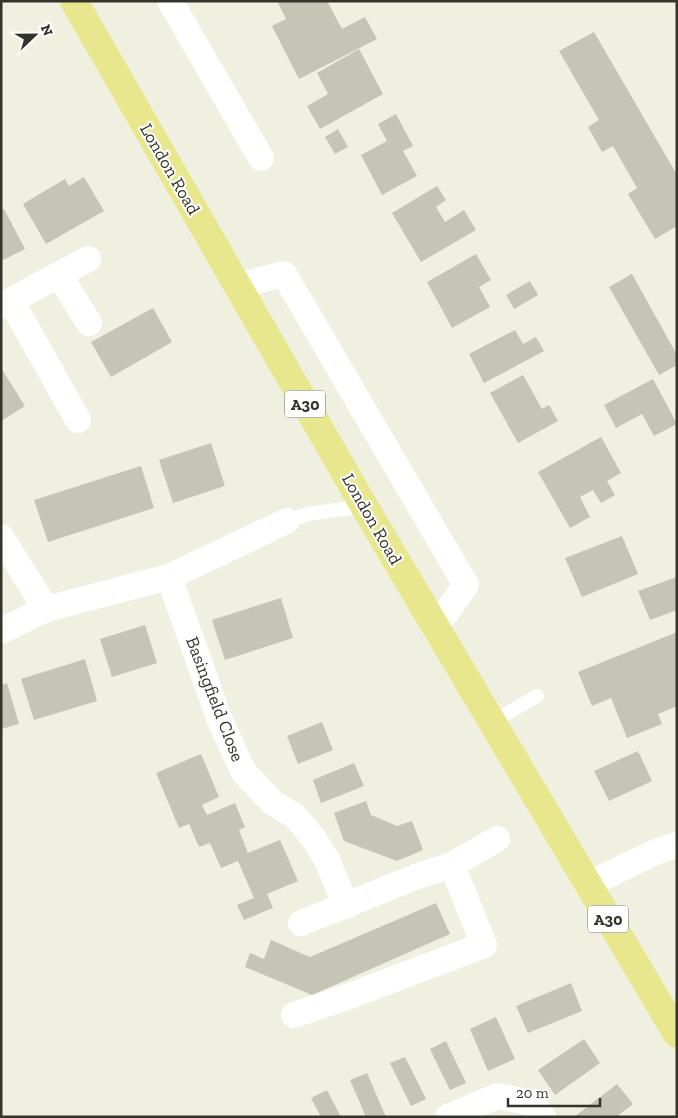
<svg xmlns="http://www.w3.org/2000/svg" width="678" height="1118" font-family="'Zilla Slab',serif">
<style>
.building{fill:#c5c5b5}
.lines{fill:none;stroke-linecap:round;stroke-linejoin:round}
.service{stroke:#fff;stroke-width:14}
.minor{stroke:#fff;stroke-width:26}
.primary{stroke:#e9e78d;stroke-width:28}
.labels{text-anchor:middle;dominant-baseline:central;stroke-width:4;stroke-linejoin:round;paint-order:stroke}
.shield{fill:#fff;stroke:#71716c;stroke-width:1}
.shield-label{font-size:16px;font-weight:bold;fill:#34342d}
.street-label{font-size:18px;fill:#34342d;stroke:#fff}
</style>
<rect width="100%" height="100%" fill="#eff0df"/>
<g class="building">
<path d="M282 1H327L342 29 365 17 377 39 299 79 272 26 286 19 278 3Z"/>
<path d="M594 32 677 175V226L655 239 628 194 637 188 613 146 602 152 588 127 599 120 559 51Z"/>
<path d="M359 49 383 94 320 129 307 106 328 94 317 73Z"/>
<path d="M396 114 413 146 403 151 417 176 382 195 361 155 387 141 378 124Z"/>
<path d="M338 129 348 147 335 154 325 137Z"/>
<path d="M84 177 104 211 46 244 23 204 65 179 69 186Z"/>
<path d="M437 186 446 200 436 207 445 222 464 210 476 230 421 262 392 213Z"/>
<path d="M4 209 25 249 1 261V211Z"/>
<path d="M476 254 491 280 479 287 490 307 452 328 427 282Z"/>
<path d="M632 274 677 355V365L659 375 609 287Z"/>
<path d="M530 281 538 295 514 309 506 295Z"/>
<path d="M153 308 172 342 111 377 91 342Z"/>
<path d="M515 330 523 344 536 337 544 351 484 383 469 354Z"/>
<path d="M1 368 25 406 1 421Z"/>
<path d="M523 375 542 409 549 405 558 421 518 443 490 393Z"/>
<path d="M653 379 677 424 654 436 642 414 616 428 604 405Z"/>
<path d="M601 437 621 473 607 481 615 495 601 503 593 490 580 497 590 517 570 528 538 472Z"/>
<path d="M211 443 225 486 173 503 159 460Z"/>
<path d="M141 466 154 508 48 542 34 500Z"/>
<path d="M622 536 638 574 582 597 565 558Z"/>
<path d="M677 577V610L650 620 638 591Z"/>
<path d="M281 598 293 638 225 660 212 620Z"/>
<path d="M145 625 157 663 112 677 100 639Z"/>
<path d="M677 632V706L658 714 662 724 627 738 611 698 592 706 578 672Z"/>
<path d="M85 659 97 701 34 720 21 679Z"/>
<path d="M7 683 19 724 1 729V685Z"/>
<path d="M322 722 333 750 298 764 287 736Z"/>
<path d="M638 751 652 781 609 801 594 771Z"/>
<path d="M201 754 219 797 202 805 207 815 235 803 245 827 239 830 248 853 280 840 298 881 267 894 273 908 244 920 237 905 254 898 238 861 221 868 210 843 199 847 189 824 179 828 156 773Z"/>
<path d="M354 763 364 786 321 803 313 780Z"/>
<path d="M366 801 371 815 397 826 412 821 423 850 397 861 344 841 334 813Z"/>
<path d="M436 903 450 934 312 995 245 967 250 953 264 959 271 940 310 957Z"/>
<path d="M571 983 582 1011 528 1033 516 1006Z"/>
<path d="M496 1017 515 1059 488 1071 470 1029Z"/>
<path d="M584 1039 600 1063 555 1095 538 1070Z"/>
<path d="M446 1041 466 1083 450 1090 430 1049Z"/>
<path d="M405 1057 426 1099 411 1106 390 1063Z"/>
<path d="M367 1073 386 1117H366L350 1080Z"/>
<path d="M617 1084 633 1104 616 1117H574Z"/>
<path d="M327 1090 341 1117H321L311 1098Z"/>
</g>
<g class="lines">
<g class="service">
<path d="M287 521 308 514 364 506"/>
<path d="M492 722 537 696"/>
</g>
<g class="minor">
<path d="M170 1 261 158"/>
<path d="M59 275 89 323"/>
<path d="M237 286 284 274 466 585 436 627"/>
<path d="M11 301 78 420"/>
<path d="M1 306 88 259"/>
<path d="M1 537 46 609"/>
<path d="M169 577 219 718 243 771 272 802 295 816 314 839 327 860 346 906"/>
<path d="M1 631 46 609 169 577 287 521"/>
<path d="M587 885 658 851 677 845"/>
<path d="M301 923 418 876 452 865 497 839"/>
<path d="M294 1015 344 998 484 945 452 865"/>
<path d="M448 1117 498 1096 532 1103 543 1117"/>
</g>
<path class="primary" d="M74 1 364 506 677 1034"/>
</g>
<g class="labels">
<g class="shield">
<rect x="285" y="390.5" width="40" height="27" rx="4"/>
<rect x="588" y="905.5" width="40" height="27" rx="4"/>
</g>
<g class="shield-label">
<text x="305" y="404">A30</text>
<text x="608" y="919">A30</text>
</g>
<g class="street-label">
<text transform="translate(170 169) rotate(60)">London Road</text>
<text transform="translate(372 519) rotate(60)">London Road</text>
<text transform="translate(215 699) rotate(69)">Basingfield Close</text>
</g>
</g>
<rect width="678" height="1118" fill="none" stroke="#34342d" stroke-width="5"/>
<g transform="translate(35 35) rotate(68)" stroke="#ffffff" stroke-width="4" paint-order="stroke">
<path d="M0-4L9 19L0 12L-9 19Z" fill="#34342d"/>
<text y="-8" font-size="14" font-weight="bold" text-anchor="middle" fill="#34342d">N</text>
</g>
<path d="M508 1098v8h92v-8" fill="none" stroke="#34342d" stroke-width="2.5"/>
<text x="516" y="1098" font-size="15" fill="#34342d" stroke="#ffffff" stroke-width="4" paint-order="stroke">20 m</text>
</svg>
